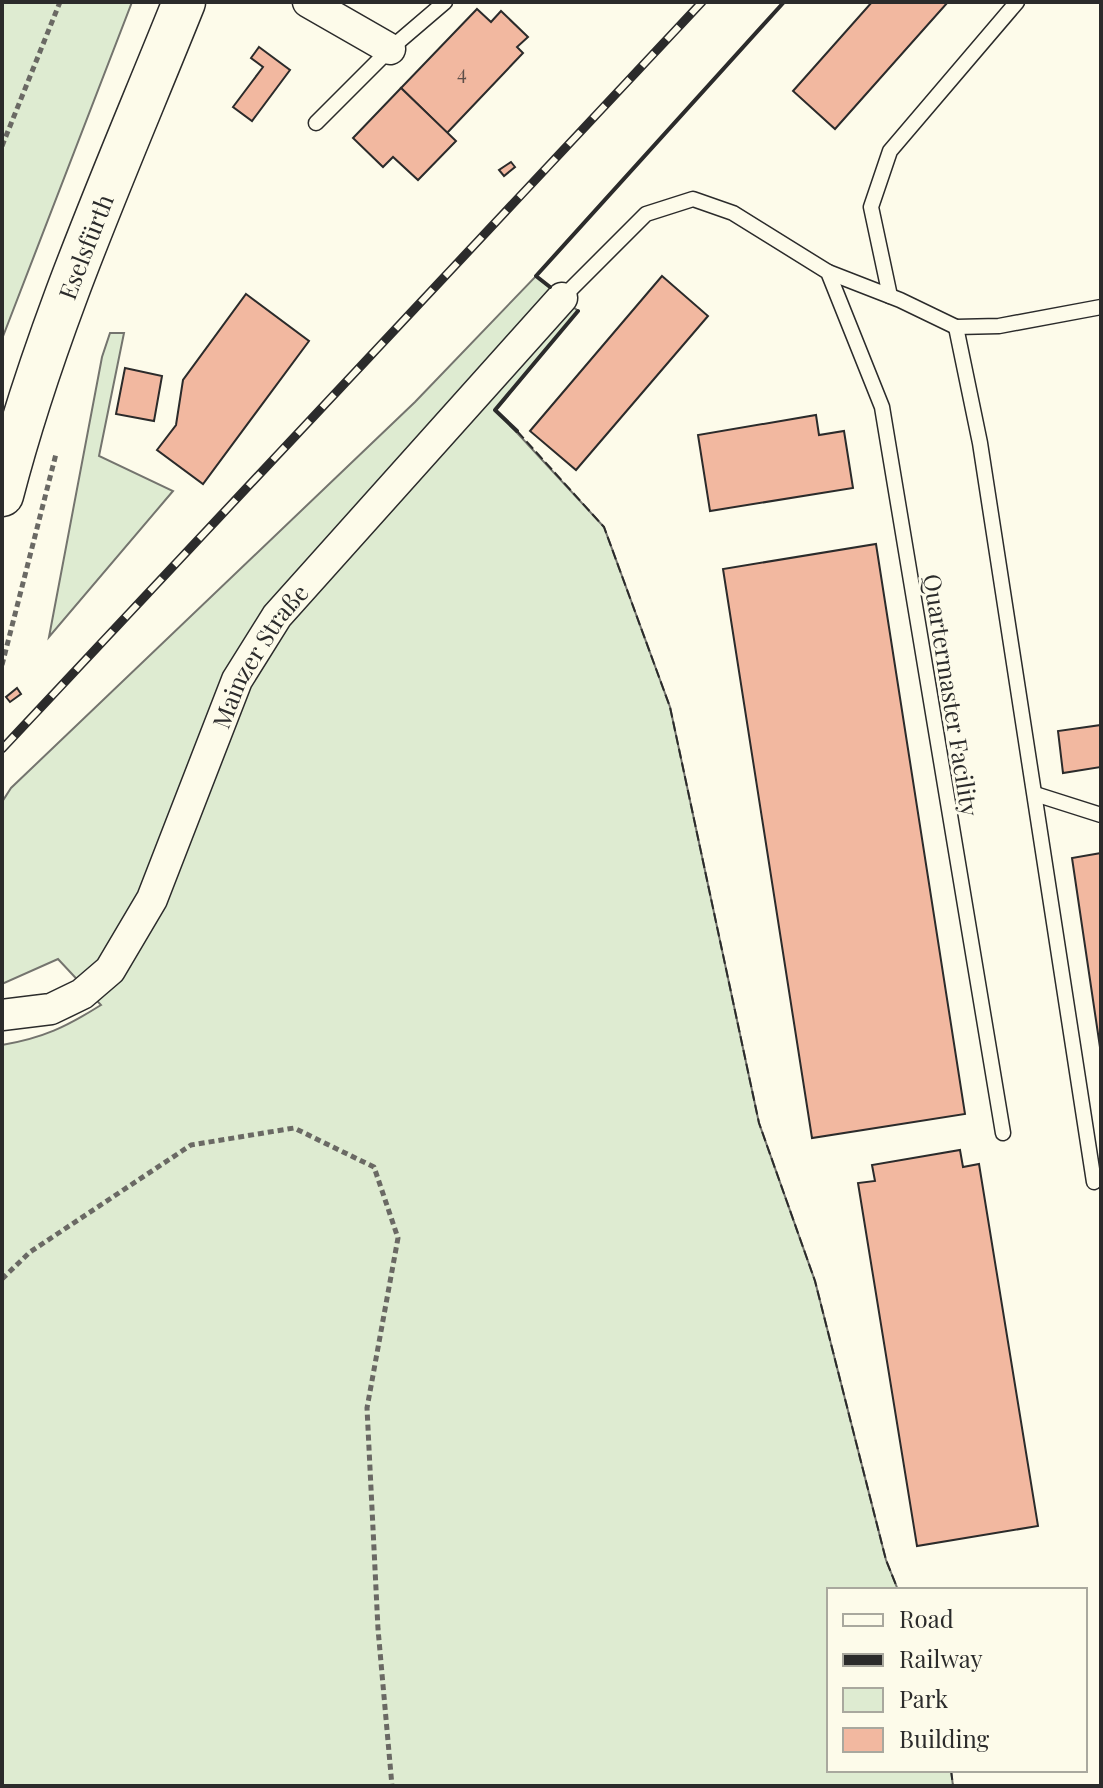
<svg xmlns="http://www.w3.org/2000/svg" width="1103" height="1788" font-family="'Playfair Display',serif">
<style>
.green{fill:#deebd1;stroke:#74746e;stroke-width:2}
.building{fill:#f2b8a0;stroke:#2b2b2b;stroke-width:2}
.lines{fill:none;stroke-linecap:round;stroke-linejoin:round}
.lane-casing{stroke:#2b2b2b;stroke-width:17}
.street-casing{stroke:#2b2b2b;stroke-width:33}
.secondary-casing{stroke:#2b2b2b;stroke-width:45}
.path{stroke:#6a6964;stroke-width:5;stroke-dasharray:6 4;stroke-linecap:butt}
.lane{stroke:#fdfbea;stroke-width:14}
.street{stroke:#fdfbea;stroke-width:30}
.secondary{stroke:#fdfbea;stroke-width:42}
.rail-casing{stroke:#2b2b2b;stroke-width:9}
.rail{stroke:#fdfbea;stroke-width:6;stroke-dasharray:18;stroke-linecap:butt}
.fence{stroke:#2b2b2b;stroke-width:2;stroke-dasharray:10 4;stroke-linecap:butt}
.wall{stroke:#2b2b2b;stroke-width:4}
.labels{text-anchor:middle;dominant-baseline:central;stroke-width:6;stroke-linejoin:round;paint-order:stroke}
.number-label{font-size:20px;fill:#5d4e48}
.street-label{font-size:24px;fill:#2b2b2b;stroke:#fdfbea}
</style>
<rect width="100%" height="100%" fill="#fdfbea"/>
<g class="green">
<path d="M2 2H132L2 339Z"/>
<path d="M536 276 578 311 496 410 604 527 670 707 759 1123 815 1281 886 1560 898 1590H829V1770H951L953 1786H2V1045C43 1038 66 1027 101 1005L58 959 2 984V802L11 788 415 402Z"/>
<path d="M110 333H124L99 456 173 491 49 637 102 357Z"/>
</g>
<g class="building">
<path d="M872 2H948L835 129 793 91Z"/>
<path d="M477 9 491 22 501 11 528 37 517 47 523 53 447 133 401 88Z"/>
<path d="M259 47 290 70 252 121 233 107 263 67 251 58Z"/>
<path d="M401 88 456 141 418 180 393 157 383 167 353 138Z"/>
<path d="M511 162 515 167 504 176 499 170Z"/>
<path d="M662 276 708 316 576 470 530 431Z"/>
<path d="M246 294 309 341 203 484 157 450 176 425 183 380Z"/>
<path d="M125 368 162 376 154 421 116 414Z"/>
<path d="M816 415 819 435 844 431 853 488 710 511 698 435Z"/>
<path d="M876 544 965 1114 812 1138 723 569Z"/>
<path d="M17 688 21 694 10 702 6 697Z"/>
<path d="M1101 725V767L1063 773 1058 731Z"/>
<path d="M1101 853V1054L1072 858Z"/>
<path d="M960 1150 963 1167 979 1164 1038 1526 917 1546 858 1183 875 1181 872 1165Z"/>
</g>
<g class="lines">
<g class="lane-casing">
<g id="lane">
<path d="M316 123 390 49 445 2"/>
<path d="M828 272 900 300 956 327 999 326 1101 307"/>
<path d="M890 296 871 207 890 151 1017 2"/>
<path d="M562 298 646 214 693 199 733 213 828 272 882 407 1003 1133"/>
<path d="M956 327 980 443 1094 1182"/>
<path d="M1035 794 1101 815"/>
</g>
</g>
<g class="street-casing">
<g id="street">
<path d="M308 2 390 49"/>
<path id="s1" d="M2 1015 51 1009 82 994 110 970 152 899 237 680 277 616 562 298"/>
</g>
</g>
<g class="secondary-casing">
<g id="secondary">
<path id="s2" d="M2 495C46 325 119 164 184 2"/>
</g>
</g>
<g class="path">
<path d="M2 146 60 2"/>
<path d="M2 665 56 454"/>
<path d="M2 1279 30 1252 191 1145 294 1128 374 1167 398 1238 367 1408 378 1629 392 1786"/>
</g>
<use href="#lane" class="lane"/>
<use href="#street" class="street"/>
<use href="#secondary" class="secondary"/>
<g class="rail-casing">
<path id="rail" d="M2 749 702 2"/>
</g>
<use href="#rail" class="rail"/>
<g class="fence">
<path d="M517 431 604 527 670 707 759 1123 815 1281 886 1560 898 1590"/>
<path d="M951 1770 953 1786"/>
</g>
<g class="wall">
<path d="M550 287 536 276 784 2"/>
<path d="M517 431 495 410 578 311"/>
</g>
</g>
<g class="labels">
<g class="number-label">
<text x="462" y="71">4</text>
</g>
<g class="street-label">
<text stroke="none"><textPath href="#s2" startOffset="262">Eselsfürth</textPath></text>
<text stroke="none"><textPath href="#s1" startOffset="470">Mainzer Straße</textPath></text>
<text transform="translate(952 695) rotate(81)">Quartermaster Facility</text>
</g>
</g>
<rect width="1103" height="1788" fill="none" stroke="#2b2b2b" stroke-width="8"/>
<rect x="827" y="1588" width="260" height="184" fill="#fdfbea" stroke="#a9a89e" stroke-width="2"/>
<rect x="843" y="1614" width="40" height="12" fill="#fdfbea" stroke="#a9a89e" stroke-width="2"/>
<text x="899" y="1628" font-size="24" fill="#2b2b2b">Road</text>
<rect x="843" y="1654" width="40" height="12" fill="#2b2b2b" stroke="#a9a89e" stroke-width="2"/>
<text x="899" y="1668" font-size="24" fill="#2b2b2b">Railway</text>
<rect x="843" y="1688" width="40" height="24" fill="#deebd1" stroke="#a9a89e" stroke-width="2"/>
<text x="899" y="1708" font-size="24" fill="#2b2b2b">Park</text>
<rect x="843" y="1728" width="40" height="24" fill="#f2b8a0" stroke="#a9a89e" stroke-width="2"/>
<text x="899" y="1748" font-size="24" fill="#2b2b2b">Building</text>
</svg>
